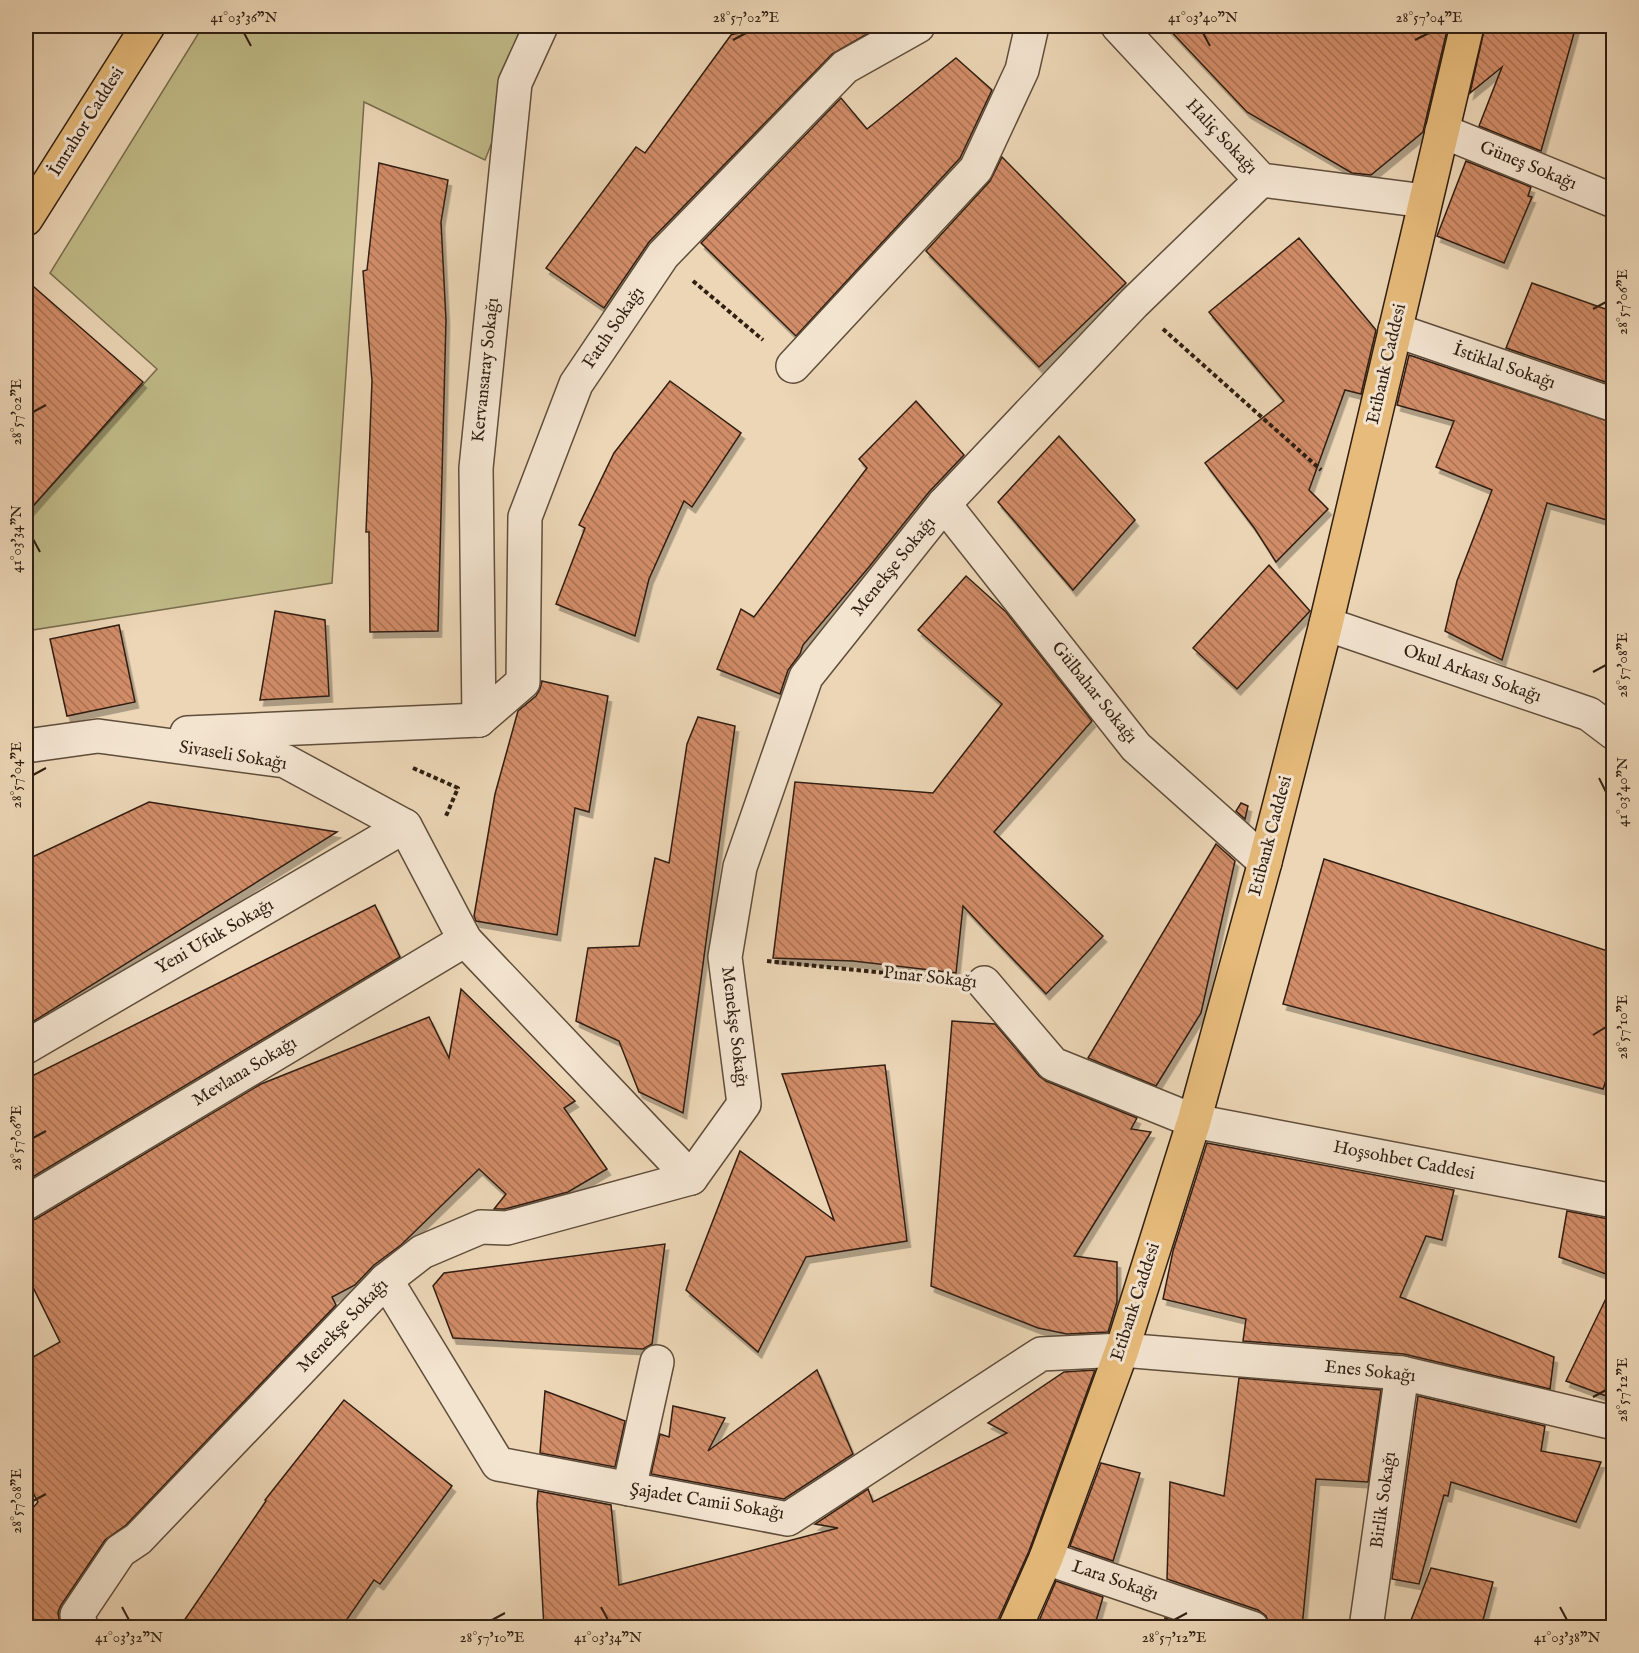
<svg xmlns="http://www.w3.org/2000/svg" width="1639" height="1653" font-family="'IM FELL English',serif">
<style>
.green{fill:#c0bb88;stroke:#786d4d;stroke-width:1.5}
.building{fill:url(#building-back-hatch);stroke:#301f12;stroke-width:1.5;filter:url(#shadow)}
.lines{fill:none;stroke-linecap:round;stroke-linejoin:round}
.minor-casing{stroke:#5f4d3b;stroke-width:36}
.major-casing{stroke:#301f12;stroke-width:36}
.path{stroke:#301f12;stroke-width:4;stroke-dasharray:4.5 3;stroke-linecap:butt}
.minor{stroke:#f3e4d0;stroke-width:33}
.major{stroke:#e6bb7b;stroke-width:33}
.ticks{fill:none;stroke:#301f12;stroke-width:2}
.labels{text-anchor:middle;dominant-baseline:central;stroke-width:6;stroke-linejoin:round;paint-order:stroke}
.street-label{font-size:18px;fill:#301f12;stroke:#f3e4d0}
.neatline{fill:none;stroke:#301f12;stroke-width:2}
.ticks-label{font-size:15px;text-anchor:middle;fill:#301f12}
</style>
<defs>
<pattern id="building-back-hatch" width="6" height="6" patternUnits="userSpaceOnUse" patternTransform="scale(1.5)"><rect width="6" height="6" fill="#d18c67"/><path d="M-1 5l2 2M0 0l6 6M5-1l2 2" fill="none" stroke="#aa7253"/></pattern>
<filter id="shadow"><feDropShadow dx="3.5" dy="6" stdDeviation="0" flood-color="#0004"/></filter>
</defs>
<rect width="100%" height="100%" fill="#ecd6b6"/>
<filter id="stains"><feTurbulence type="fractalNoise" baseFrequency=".00333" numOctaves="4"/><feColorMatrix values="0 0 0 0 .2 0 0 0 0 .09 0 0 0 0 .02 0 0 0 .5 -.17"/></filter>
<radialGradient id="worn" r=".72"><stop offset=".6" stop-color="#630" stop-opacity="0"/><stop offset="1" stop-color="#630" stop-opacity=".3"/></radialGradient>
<path class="green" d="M203 26H538L485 160 364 102 332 583 26 631V514L157 369 50 273Z"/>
<g class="building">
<path d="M760 26H881L832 54 649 242 604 308 546 268 636 147 645 153 731 35Z"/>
<path d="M1166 26H1448L1423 132 1371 175 1352 173 1247 112Z"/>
<path d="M1485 26H1576L1541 151 1479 126 1502 67 1470 93Z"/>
<path d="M956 58 992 90 960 158 796 336 701 243 841 98 867 129Z"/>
<path d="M1002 157 1126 283 1039 367 926 251 990 181Z"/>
<path d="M1466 161 1531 187 1528 196 1532 197 1504 263 1437 236Z"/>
<path d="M379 163 448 180 441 222 446 320 438 631 370 632 369 532H366L372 381 363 271 367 270Z"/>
<path d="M1299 238 1376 330 1361 394 1345 390 1309 490 1328 509 1276 562 1255 529 1205 463 1284 401 1209 312Z"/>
<path d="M26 280 143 382 26 514Z"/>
<path d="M1532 283 1614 312V385L1506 348Z"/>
<path d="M1409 355 1614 423V522L1547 503 1502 660 1445 631 1457 581 1492 490 1436 467 1454 421 1397 405Z"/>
<path d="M670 381 741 433 692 507 684 501 649 579 635 636 556 604 585 528 579 525 614 453Z"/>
<path d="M916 401 964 455 929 492 869 567 803 645 800 654 788 670 780 694 717 669 741 609 754 617 867 468 859 459Z"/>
<path d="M1059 436 1135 520 1073 590 998 502Z"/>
<path d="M1269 565 1310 611 1237 689 1193 648Z"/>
<path d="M966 576 1006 612 1092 721 994 832 1103 936 1046 994 963 906 956 973 853 961 773 958 795 782 933 793 1002 704 918 630Z"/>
<path d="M275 611 325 620 329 696 260 700Z"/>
<path d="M119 625 135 702 67 716 50 639Z"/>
<path d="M542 681 608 696 589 812 575 808 557 935 476 921 474 916 495 794 518 711 536 696 540 689Z"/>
<path d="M698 717 735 726 683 1113 639 1092 619 1041 576 1021 588 948 639 946 655 858 669 863 687 744Z"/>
<path d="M149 802 337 832 26 1026V860Z"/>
<path d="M1241 803 1248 806 1245 819 1236 811Z"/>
<path d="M1216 844 1235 861 1201 1013 1156 1086 1088 1058Z"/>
<path d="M1324 859 1614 953V1058L1603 1089 1283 1004Z"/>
<path d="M375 905 400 957 26 1181V1079Z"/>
<path d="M461 989 575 1101 564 1108 607 1169 568 1192 505 1209H494L506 1194 479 1169 401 1245 374 1265 355 1285 332 1297 336 1305 126 1525 105 1540 61 1605 58 1612 59 1619 51 1628H26V1516L38 1502 26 1480V1361L60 1342 26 1273V1222L36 1219 261 1084 429 1017 449 1058Z"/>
<path d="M952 1021 995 1024 1039 1076 1046 1081 1137 1118 1131 1129 1151 1132 1074 1256 1117 1262V1302L1108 1332 1067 1334 1038 1328 931 1286Z"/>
<path d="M885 1065 907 1241 806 1257 758 1352 686 1290 740 1151 834 1220 782 1074Z"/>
<path d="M1207 1143 1454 1190 1442 1240 1426 1236 1400 1297 1554 1357 1550 1389 1404 1354 1243 1341 1246 1319 1163 1299 1173 1251Z"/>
<path d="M1567 1211 1614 1220V1277L1559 1257Z"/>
<path d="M665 1244 652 1344 643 1349 453 1338 433 1286 444 1273Z"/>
<path d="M1614 1282V1399L1566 1381Z"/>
<path d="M817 1370 853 1454 784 1499 651 1474 660 1434 669 1437 673 1406 725 1418 708 1451Z"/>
<path d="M1095 1370 1029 1551 998 1620 997 1628H544L537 1504 538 1491 611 1505 619 1585 838 1528 815 1524 868 1489 873 1502 1007 1433 988 1423 1064 1372Z"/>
<path d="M1239 1378 1381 1390 1368 1482 1316 1479 1302 1628H1270L1266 1616 1258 1610 1167 1579 1170 1482 1224 1496Z"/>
<path d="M545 1391 625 1421 615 1467 540 1453Z"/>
<path d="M1418 1396 1545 1426 1541 1451 1601 1462 1576 1522 1451 1482 1448 1496 1444 1495 1419 1584 1392 1579Z"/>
<path d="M344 1400 452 1486 380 1584 374 1580 341 1628H179L266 1501 265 1500Z"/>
<path d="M1101 1463 1140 1473 1113 1561 1070 1546Z"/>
<path d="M1431 1568 1493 1582 1481 1628H1408Z"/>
<path d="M1056 1581 1103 1597 1094 1628H1036Z"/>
<path d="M1165 1618 1192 1628H1165Z"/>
</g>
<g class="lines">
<g class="minor-casing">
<g id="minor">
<path d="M1118 26 1261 180 1425 201"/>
<path d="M1442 131 1614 201"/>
<path d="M1395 330 1614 405"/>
<path d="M793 366 976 169 1022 70 1032 26"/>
<path d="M944 504 1136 747 1265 862"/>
<path d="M1326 624 1589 714 1614 733"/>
<path d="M479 720 523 682 525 517 576 384 663 255 845 67 918 26"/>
<path d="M479 720 476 468 515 83 541 26"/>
<path d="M187 733 479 720"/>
<path d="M26 746 98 736 285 761 405 826 465 940 691 1178"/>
<path d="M984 983 1053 1064 1194 1121 1614 1201"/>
<path d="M26 1047 405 826"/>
<path d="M26 1203 465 940"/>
<path d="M386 1280 498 1464 788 1519 1041 1354 1122 1350 1402 1373 1614 1423"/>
<path d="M629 1489 657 1362"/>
<path d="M1046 1558 1252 1628"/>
<path d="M82 1628 77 1615 120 1551 138 1539 386 1280 422 1252 481 1227 507 1228 691 1178 744 1104 725 957 740 867 806 677 944 504 1134 303 1261 180"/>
<path d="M1366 1628 1402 1373"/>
</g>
</g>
<g class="major-casing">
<g id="major">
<path d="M26 219 148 26"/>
<path d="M1015 1628 1046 1558 1122 1350 1194 1121 1265 862 1326 624 1467 26"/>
</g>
</g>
<g class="path">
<path d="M693 281 763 340"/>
<path d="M1163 329 1321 470"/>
<path d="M413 768 458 788 446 816"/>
<path d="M767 961 945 979"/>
</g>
<use href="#minor" class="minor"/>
<use href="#major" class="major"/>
</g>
<path class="ticks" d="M244 33 251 46M1203 33 1210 46M733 40 746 33M1415 40 1429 33M1593 309 1606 302M33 412 46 405M33 539 40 552M1593 672 1606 665M33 775 46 768M1599 778 1606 792M1593 1035 1606 1027M33 1138 46 1131M1593 1397 1606 1390M33 1501 46 1494M122 1607 129 1620M601 1607 608 1620M1560 1607 1567 1620M492 1620 505 1613M1174 1620 1187 1613"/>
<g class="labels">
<g class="street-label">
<text transform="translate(87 122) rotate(-58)">İmrahor Caddesi</text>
<text transform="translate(1221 137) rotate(47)">Haliç Sokağı</text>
<text transform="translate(1528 166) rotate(22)">Güneş Sokağı</text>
<text transform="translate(614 328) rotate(-56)">Fatıh Sokağı</text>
<text transform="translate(1387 364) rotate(-77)">Etibank Caddesi</text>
<text transform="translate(1504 367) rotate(19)">İstiklal Sokağı</text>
<text transform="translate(486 370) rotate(-84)">Kervansaray Sokağı</text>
<text transform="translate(894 567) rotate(-51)">Menekşe Sokağı</text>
<text transform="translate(1472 674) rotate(19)">Okul Arkası Sokağı</text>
<text transform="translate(1094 693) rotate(51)">Gülbahar Sokağı</text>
<text transform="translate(233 756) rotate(9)">Sivaseli Sokağı</text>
<text transform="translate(1271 836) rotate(-75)">Etibank Caddesi</text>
<text transform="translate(215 937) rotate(-30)">Yeni Ufuk Sokağı</text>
<text transform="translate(930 978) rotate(6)">Pınar Sokağı</text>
<text transform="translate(734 1027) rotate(83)">Menekşe Sokağı</text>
<text transform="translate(245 1072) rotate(-31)">Mevlana Sokağı</text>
<text transform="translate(1404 1161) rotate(11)">Hoşsohbet Caddesi</text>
<text transform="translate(1136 1302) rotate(-72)">Etibank Caddesi</text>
<text transform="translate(343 1326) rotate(-46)">Menekşe Sokağı</text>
<text transform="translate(1370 1372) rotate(6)">Enes Sokağı</text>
<text transform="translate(1384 1500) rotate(-82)">Birlik Sokağı</text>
<text transform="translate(707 1502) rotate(9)">Şajadet Camii Sokağı</text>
<text transform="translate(1115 1581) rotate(19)">Lara Sokağı</text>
</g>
</g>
<rect width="1639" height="1653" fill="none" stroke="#ecd6b6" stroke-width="66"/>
<rect x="33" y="33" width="1573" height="1587" class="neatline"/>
<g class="ticks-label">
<text x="244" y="22">41°03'36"N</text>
<text x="746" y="22">28°57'02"E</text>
<text x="1203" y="22">41°03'40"N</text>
<text x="1429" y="22">28°57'04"E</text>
<text transform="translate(1622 302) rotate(-90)" y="5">28°57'06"E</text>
<text transform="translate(16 412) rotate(-90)" y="5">28°57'02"E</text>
<text transform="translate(16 539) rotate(-90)" y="5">41°03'34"N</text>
<text transform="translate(1622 665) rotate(-90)" y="5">28°57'08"E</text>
<text transform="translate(16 775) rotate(-90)" y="5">28°57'04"E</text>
<text transform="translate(1622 792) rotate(-90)" y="5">41°03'40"N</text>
<text transform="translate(1622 1027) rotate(-90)" y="5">28°57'10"E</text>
<text transform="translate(16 1138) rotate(-90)" y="5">28°57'06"E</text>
<text transform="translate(1622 1390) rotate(-90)" y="5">28°57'12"E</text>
<text transform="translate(16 1501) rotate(-90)" y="5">28°57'08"E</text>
<text x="129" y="1642">41°03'32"N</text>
<text x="492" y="1642">28°57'10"E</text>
<text x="608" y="1642">41°03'34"N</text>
<text x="1174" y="1642">28°57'12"E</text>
<text x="1567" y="1642">41°03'38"N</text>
</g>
<rect width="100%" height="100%" filter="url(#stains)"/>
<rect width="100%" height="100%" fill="url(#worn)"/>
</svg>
